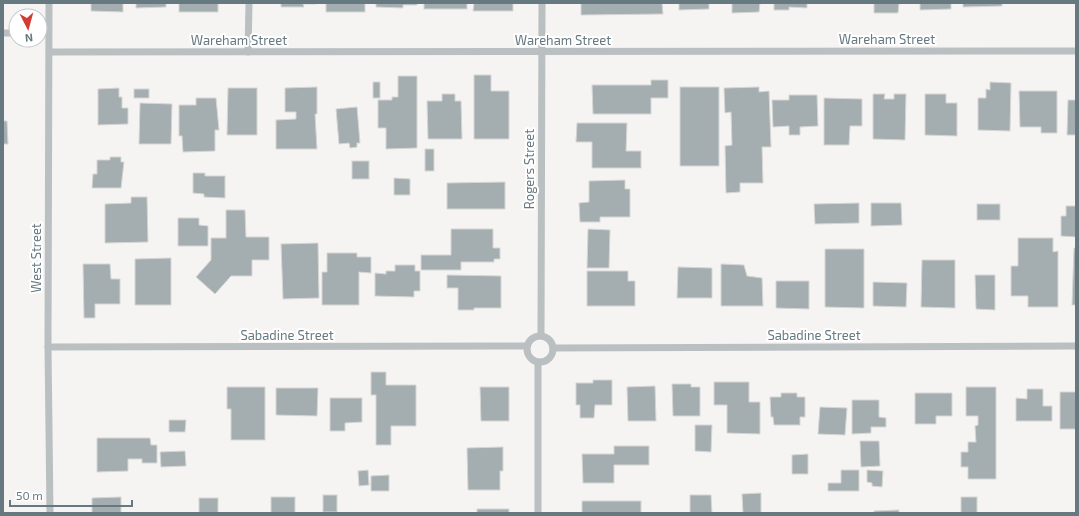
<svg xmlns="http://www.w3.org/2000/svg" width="1079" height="516" font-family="'Exo 2',sans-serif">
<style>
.building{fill:#a4adb0;stroke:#d6d6d4}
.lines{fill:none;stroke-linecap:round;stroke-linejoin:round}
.minor{stroke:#babfc1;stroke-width:7}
.labels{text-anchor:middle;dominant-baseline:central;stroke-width:4;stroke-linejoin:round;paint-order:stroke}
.street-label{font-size:13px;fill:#677980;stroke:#fff}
</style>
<rect width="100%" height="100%" fill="#f5f4f2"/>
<g class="building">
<path d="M91 3H123V12L91 11Z"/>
<path d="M136 3H166V7L136 8Z"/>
<rect x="179" y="3" width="39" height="9"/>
<path d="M281 3H316V4H303L304 7H281Z"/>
<rect x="326" y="3" width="39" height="9"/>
<path d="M376 3H417V5H403V8L376 7Z"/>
<rect x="424" y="3" width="43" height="6"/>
<path d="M474 3H513V11H473Z"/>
<path d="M581 3H662L663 14 581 15Z"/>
<path d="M679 3H709V9L679 10Z"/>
<path d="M732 3H760L759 12 732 13Z"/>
<path d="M774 3H807V8L789 7V10H774Z"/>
<path d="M874 3H899L898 13H874Z"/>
<path d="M920 3H951V9L920 10Z"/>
<path d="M963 3H1002V6L963 7Z"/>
<path d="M474 75H491V91H509V139H474Z"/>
<path d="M398 76H417V148L386 149V128H378V100H392V97H398Z"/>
<path d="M651 80H668V98H651V114H593L592 85H651Z"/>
<rect x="373" y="82" width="7" height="16"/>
<path d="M990 82 1011 83 1010 131 978 130V98H986V89L990 90Z"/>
<path d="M317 87V114H315L317 149H276V120L296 119V112H285V88Z"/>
<rect x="680" y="87" width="39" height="79"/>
<path d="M759 87V92L769 91 771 147H762L763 183H740V192L726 193 725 146 732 145 731 112 725 113 724 88Z"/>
<path d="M119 88V97H122V108H128V124L98 125V89Z"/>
<path d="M228 88H257V135H227Z"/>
<rect x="134" y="89" width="15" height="9"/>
<path d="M1019 91H1057V133H1041V127H1020Z"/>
<path d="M442 94H455V101H461L462 139H428L427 101H442Z"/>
<path d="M873 94H885L884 99H894V94H906L905 140 873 139Z"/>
<path d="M925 94H946V103H957V136L925 135Z"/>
<path d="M789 95H817L818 126 800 127V135H789V126L773 127 772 100H789Z"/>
<path d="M196 98H216L219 130H215V151L183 152 182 136H179V105H196Z"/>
<path d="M824 98 862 99V126H850L849 145H824Z"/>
<path d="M1068 100H1076V135H1067Z"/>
<path d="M140 103 172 104 171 144H139Z"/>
<path d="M357 107 360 143H357V147L350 148 349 143 339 144 336 109Z"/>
<path d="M3 121H7L8 144H3Z"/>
<path d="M577 123H627L626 151H641V168H592V142H576Z"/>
<rect x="425" y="149" width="9" height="22"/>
<path d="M110 157H121V162H124L121 188H92L93 174H97V160H110Z"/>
<rect x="352" y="161" width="17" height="18"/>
<path d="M193 173H205V176H225V198L204 197V194L193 193Z"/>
<path d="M394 178 410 179V195H394Z"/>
<path d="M625 180V189H630V217H600V222H580L579 203 589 202V181Z"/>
<path d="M505 182V209H447V183Z"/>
<path d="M131 197H147L148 242 105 243V204L131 203Z"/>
<path d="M859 203V223L815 224 814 204Z"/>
<path d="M871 203H901L902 225 871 226Z"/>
<rect x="977" y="204" width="23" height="16"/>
<path d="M1066 206H1076V237L1061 236V216H1066Z"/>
<path d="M226 210H245L246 237H269V260H252V276H231L215 294 196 277 211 260V238H226Z"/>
<path d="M178 218H199V225L208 226V246H178Z"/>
<path d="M451 229H493V248H500V259H494V262H461V270H421V255H451Z"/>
<path d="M588 229 610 230 609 268H587Z"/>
<path d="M1018 238H1053V252L1058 251V307H1028V296H1011V266H1018Z"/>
<path d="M318 243 319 298 283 299 281 244Z"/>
<path d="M1074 248H1076V305H1072Z"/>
<path d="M825 249H864V308L825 307Z"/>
<path d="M327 253H357V257H371V273L359 272V305H322V272H327Z"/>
<path d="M171 258V305H135V259Z"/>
<path d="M922 260H955V308L921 307Z"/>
<path d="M83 264H110L111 279H120V304H95V318H84Z"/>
<path d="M721 264 744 265 747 276 762 278 763 306H721Z"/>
<path d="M395 265H415V271H420V291H414V297L375 296V273L386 274V271H395Z"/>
<path d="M678 267 712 268V298H677Z"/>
<path d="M587 271H628V281H635V306H587Z"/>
<path d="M447 275 501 276V308H474V310H458V288H447Z"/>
<path d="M975 275H995V310L976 309Z"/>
<path d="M776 281H809V309L776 308Z"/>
<path d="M873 282 907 283 906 307 873 306Z"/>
<path d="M371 372H386V385H416V426H391V445H376V395H371Z"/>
<path d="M593 380H612V405H595L594 418H580V405H576V383H593Z"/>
<path d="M714 382H749V402H760V434L727 433V405H714Z"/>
<path d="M672 384H691V387H700V416H673Z"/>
<path d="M655 386 656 421H628L627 387Z"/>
<path d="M227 387H265V440H231V409H227Z"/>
<path d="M480 387H509V421H481Z"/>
<path d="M966 387H996V479H968V467H961V452H968V442H976L975 426 978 425V416H966Z"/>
<path d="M276 388H318L317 416 276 415Z"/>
<path d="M1027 389H1043V406H1052V421H1016V398L1027 399Z"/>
<rect x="1060" y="392" width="16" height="37"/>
<path d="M781 393H797V397H805V417H800V425H774L773 417H771L770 397H781Z"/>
<path d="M915 393H952V416H936V424H915Z"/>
<path d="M330 398H362V422L345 423V431H330Z"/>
<path d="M852 400H879V417L886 418V427H871V433L852 434Z"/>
<path d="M820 407 847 408 845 435 818 434Z"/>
<path d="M169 420H186L185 432H169Z"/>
<path d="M695 425H712L711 452 695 451Z"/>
<path d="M97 438H150L151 445H157V463H142V459H128V471L97 472Z"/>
<path d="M860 441H879L880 466 861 467Z"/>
<path d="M614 446H649V465H614V483H583L582 454H614Z"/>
<path d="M503 447V471H500V490H468L467 448Z"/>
<path d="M185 451 186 466 161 467 160 452Z"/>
<path d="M808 454V474H792V455Z"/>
<path d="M368 470 369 485 359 486 358 471Z"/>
<path d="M841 470H859V491H828V483H841Z"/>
<path d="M867 470 883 471 882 487 872 486V483L867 482Z"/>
<path d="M389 475V491H371V476Z"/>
<path d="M761 493V513H743L742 494Z"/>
<rect x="323" y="495" width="14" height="17"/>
<path d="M690 495H711L712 513H690Z"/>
<path d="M121 497V513H92V498Z"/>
<rect x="271" y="497" width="24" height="16"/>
<rect x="961" y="497" width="16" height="16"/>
<rect x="199" y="498" width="19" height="15"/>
<rect x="582" y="501" width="59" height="12"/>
<rect x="477" y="509" width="32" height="4"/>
<path d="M899 510V513H874V511Z"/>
</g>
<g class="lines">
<g class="minor">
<path d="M49 3 48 347 50 513"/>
<path d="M40 32H48"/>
<path d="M3 33H16"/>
<path d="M50 52 1076 51"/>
<path d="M248 52 249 3"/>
<path d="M541 335 542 3"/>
<circle cx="540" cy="349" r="13"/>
<path d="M48 347 526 346"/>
<path d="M553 348 1076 346"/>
<path d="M538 513V362"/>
</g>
</g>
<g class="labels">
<g class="street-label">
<text x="887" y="39">Wareham Street</text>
<text x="239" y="40">Wareham Street</text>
<text x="563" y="40">Wareham Street</text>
<text transform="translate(529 169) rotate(-90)">Rogers Street</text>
<text transform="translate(36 258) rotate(-90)">West Street</text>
<text x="287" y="335">Sabadine Street</text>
<text x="814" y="335">Sabadine Street</text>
</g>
</g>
<rect width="1079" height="516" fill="none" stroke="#677980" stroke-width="8"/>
<g transform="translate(28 28) rotate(174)"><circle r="19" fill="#ffffff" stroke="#c2c9cc"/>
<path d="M0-3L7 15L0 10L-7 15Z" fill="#d33c34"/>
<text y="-6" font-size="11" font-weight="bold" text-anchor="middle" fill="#677980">N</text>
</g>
<path d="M10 500v6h122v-6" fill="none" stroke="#677980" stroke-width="2"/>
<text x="16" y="500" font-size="12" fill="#677980" stroke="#ffffff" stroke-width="3" paint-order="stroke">50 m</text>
</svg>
